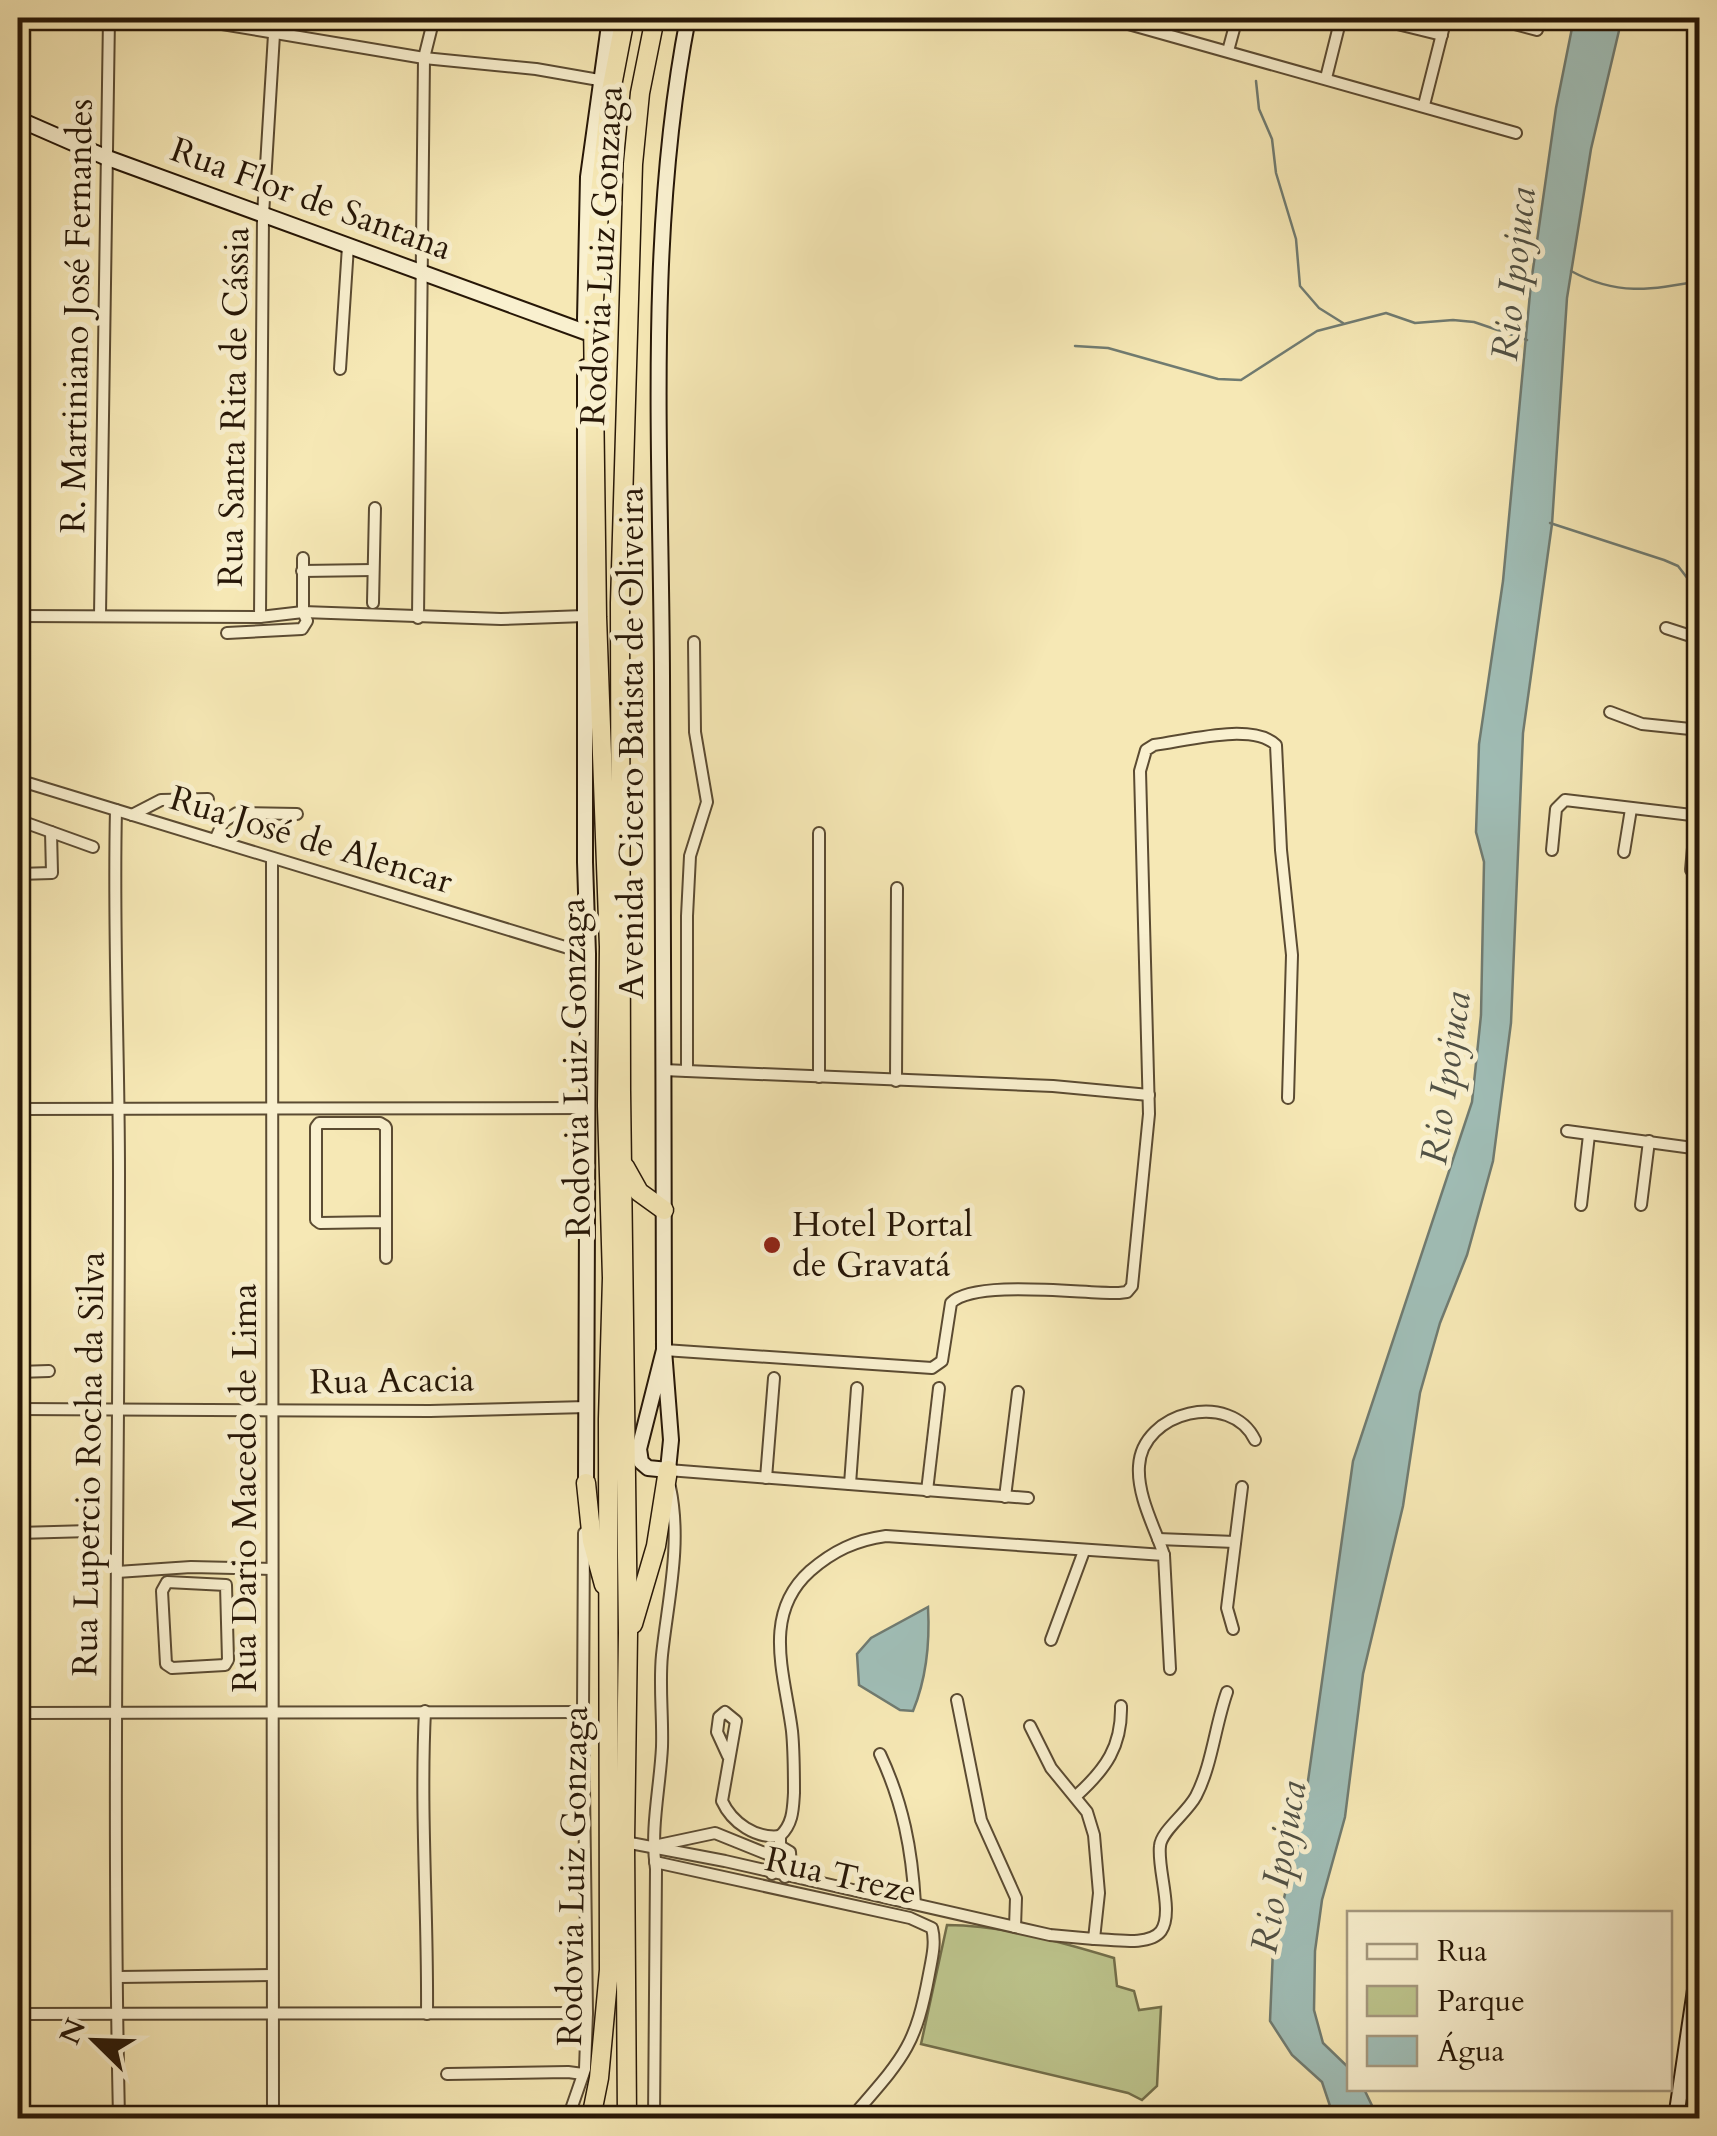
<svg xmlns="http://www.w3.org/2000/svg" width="1717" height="2136" font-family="Cardo,serif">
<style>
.green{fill:#bdc58d;stroke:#726e4a;stroke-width:2.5}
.water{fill:#a0beb7;stroke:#707b71;stroke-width:2.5}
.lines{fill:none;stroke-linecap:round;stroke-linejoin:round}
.stream{stroke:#707b71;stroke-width:2.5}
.street-casing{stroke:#5b4b32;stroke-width:14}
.secondary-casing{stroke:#271707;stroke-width:18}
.highway-casing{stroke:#271707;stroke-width:21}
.street{stroke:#f9f0cf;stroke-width:10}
.secondary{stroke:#f9f0cf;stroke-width:14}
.highway{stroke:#f6e8b5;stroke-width:18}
.poi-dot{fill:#8f2418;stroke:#f9f0cf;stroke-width:4}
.labels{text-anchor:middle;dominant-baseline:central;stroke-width:10;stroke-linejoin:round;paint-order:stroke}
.street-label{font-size:35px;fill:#271707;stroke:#f9f0cf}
.poi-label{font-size:35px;fill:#271707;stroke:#f9f0cf;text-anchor:start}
.water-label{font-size:38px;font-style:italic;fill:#515145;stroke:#f9f0cf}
</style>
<rect width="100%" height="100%" fill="#f6e8b5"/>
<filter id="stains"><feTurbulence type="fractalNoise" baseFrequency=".002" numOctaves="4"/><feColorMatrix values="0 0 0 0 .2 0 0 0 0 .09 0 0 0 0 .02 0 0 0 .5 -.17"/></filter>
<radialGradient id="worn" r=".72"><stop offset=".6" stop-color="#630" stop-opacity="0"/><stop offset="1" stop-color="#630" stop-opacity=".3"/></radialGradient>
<path class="green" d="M947 1925C1002 1925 1061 1942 1114 1958L1117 1986 1134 1991 1139 2010 1161 2007 1157 2086 1142 2100 1128 2093 921 2044Z"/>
<g class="water">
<path d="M1574 18H1622L1591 149 1567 298 1552 524 1523 733 1511 1023 1493 1161 1467 1255 1440 1323 1420 1393 1403 1506 1363 1674 1345 1817 1322 1900 1315 1951 1314 2010 1323 2043 1349 2068 1350 2088 1364 2089 1378 2118H1334L1322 2082 1292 2055 1270 2021 1273 1949 1305 1802 1353 1461 1472 1102 1481 1015 1484 862 1476 832 1479 744 1503 581 1531 283 1556 108Z"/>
<path d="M928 1607C930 1643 927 1677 913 1711L900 1710 859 1685 857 1654 871 1638Z"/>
</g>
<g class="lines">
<g class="stream">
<path d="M1256 81 1259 109 1272 139 1276 173 1296 239 1300 286 1319 308 1343 323"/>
<path d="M1571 271C1617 296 1650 290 1700 281"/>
<path d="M1075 346 1108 348 1218 379 1241 380 1317 331 1386 313 1415 323 1453 320 1474 322 1527 340"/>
<path d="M1550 523 1664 560 1678 566 1688 579 1700 581"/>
</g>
<g class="street-casing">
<g id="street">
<path d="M186 18 424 58 536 69 599 80"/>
<path d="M1107 18 1516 133"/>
<path d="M1373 18 1442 35"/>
<path d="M1492 18 1537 30"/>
<path d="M1228 51 1237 18"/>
<path d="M1326 78 1341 18"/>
<path d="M1424 105 1446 18"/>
<path d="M340 369 348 246"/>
<path d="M302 571 373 570"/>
<path d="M373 603 375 508"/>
<path d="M100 615 109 18"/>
<path d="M18 616 260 617 303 612 501 619 585 616"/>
<path d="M260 617 263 215 275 18"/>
<path d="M418 618 424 58 434 18"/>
<path d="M1666 628 1700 639"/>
<path d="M227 633 302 629 307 621 303 612V558"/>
<path d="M1610 712 1642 724 1700 730"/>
<path d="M18 780 588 954"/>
<path d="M116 810C113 931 119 1052 119 1173 119 1488 112 1803 119 2118"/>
<path d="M132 815 161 800 208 799"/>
<path d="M18 820 93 847"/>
<path d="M819 833V1077"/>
<path d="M215 840 223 822 237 813 297 814"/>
<path d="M1552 850 1556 809 1565 800 1700 816"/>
<path d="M1624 852 1631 809"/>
<path d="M272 858 273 2118"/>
<path d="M1691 870 1696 815"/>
<path d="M18 874 52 873 51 832"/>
<path d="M663 1070 1053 1086 1149 1095"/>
<path d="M687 1071V916L690 856 707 802 695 732 694 642"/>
<path d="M896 1081 897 888"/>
<path d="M18 1109 587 1108"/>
<path d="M1567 1131 1700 1149"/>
<path d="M1581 1205 1589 1135"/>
<path d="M1641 1205 1649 1141"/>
<path d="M386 1222 320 1223 316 1220V1127L319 1123H380L385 1126 386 1128V1258"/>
<path d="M664 1350 932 1368 942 1361 951 1303C975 1279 1083 1294 1119 1293L1127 1292 1132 1286 1149 1114 1140 771 1146 750 1154 745C1186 741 1252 722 1276 745L1281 850 1292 955 1288 1098"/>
<path d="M18 1372 49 1371"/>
<path d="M18 1409 430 1411 587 1407"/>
<path d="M668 1470 1028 1498"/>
<path d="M766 1478 774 1378"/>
<path d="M850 1484 857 1388"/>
<path d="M927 1491 939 1388"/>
<path d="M1005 1497 1018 1392"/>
<path d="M18 1533 90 1531"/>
<path d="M1158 1539 1235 1542"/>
<path d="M1164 1555C1155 1528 1137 1496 1139 1466 1142 1411 1231 1390 1255 1440"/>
<path d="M117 1572 191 1567 272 1569"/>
<path d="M167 1582 226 1585 228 1660 225 1665 172 1668 166 1664 162 1591Z"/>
<path d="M1233 1629 1227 1608 1242 1487"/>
<path d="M1051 1640 1084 1551"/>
<path d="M957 1700 981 1820 1016 1898 1015 1927"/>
<path d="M425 1711C420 1812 428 1913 427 2014"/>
<path d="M18 1713 583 1712"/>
<path d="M880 1754C903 1803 912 1850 915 1904"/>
<path d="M728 1756 717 1732 719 1717 725 1712 736 1721 722 1801C732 1823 756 1839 780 1836"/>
<path d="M1076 1796C1106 1769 1122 1746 1121 1706"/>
<path d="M625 1842 725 1861 1050 1935 1094 1939 1099 1893 1094 1835 1087 1812 1051 1768 1030 1726"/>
<path d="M654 1846 715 1833 772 1856"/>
<path d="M780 1846 790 1852 791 1867 785 1877"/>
<path d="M655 1862 910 1918 932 1928C936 1943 932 1958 929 1974 916 2044 905 2056 859 2109"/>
<path d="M772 1874V1856L780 1846V1836C793 1824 793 1809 794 1793 794 1773 794 1751 792 1731 785 1675 761 1615 810 1571 833 1551 856 1540 886 1536L1164 1555 1170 1669"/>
<path d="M1094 1939C1111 1939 1149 1947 1161 1931 1174 1912 1157 1869 1160 1846 1161 1831 1187 1813 1196 1796 1212 1765 1215 1726 1227 1692"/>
<path d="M119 1977 272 1975"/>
<path d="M18 2014 587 2013"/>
<path d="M447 2074 568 2072 583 2074"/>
<path d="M568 2118 585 2069 587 2013 583 1712 584 1533"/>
<path d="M654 2118 656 1869C650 1829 660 1788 662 1747 663 1716 659 1685 662 1655 668 1599 682 1544 670 1487"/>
</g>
</g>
<g class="secondary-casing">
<g id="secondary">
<path d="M18 119 105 157 585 332"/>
<path d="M585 320 588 177 610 18"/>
<path d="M585 367V862L588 954 586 1483"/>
<path d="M664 1350 639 1449 641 1462 648 1468 668 1470 671 1440 664 1350C663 1125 664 900 662 675 661 457 646 233 688 18"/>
<path d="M1676 2118 1700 1956"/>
</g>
</g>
<g class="highway-casing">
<g id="highway">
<path d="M625 1167 639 1192 664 1210"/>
<path d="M586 1483 592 1541 604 1585"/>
<path d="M633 1624 656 1546 668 1470"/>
<path d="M591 2118 599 2078 609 1970 608 1419 612 1278 607 1106 609 947 597 617 593 319 600 193 611 91 625 18"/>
<path d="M627 2118 625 1842 628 1633 621 1091 620 603 633 164 640 93 655 18"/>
</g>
</g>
<use href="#street" class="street"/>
<use href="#secondary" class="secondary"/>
<use href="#highway" class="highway"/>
</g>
<circle class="poi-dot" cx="772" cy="1245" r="10"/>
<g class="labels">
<g class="street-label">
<text transform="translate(311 199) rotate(20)">Rua Flor de Santana</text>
<text transform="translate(602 256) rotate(-87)">Rodovia Luiz Gonzaga</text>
<text transform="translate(77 316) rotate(-89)">R. Martiniano José Fernandes</text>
<text transform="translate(234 407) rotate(-89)">Rua Santa Rita de Cássia</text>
<text transform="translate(632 743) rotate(-90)">Avenida Cicero Batista de Oliveira</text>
<text transform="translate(311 840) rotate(17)">Rua José de Alencar</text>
<text transform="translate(576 1068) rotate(-91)">Rodovia Luiz Gonzaga</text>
<text transform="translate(392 1381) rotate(-1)">Rua Acacia</text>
<text transform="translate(89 1464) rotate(-89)">Rua Lupercio Rocha da Silva</text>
<text transform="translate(245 1488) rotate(-90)">Rua Dario Macedo de Lima</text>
<text transform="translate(573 1876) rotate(-89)">Rodovia Luiz Gonzaga</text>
<text transform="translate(841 1876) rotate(13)">Rua Treze</text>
</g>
<g class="poi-label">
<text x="792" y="1225">Hotel Portal<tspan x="792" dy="40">de Gravatá</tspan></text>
</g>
<g class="water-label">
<text transform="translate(1514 274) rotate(-84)">Rio Ipojuca</text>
<text transform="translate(1446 1078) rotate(-82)">Rio Ipojuca</text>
<text transform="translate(1279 1867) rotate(-80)">Rio Ipojuca</text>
</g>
</g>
<rect width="1717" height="2136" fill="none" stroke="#f6e8b5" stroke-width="60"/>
<rect x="20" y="20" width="1677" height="2096" fill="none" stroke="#271707" stroke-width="5"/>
<rect x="30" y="30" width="1657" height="2076" fill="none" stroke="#271707" stroke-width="2.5"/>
<rect x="1347" y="1911" width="325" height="180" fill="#f9f0cf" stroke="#a5997f" stroke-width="2.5"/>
<rect x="1367" y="1944" width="50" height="15" fill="#f9f0cf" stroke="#a5997f" stroke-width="2.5"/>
<text x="1437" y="1961" font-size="30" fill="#271707">Rua</text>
<rect x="1367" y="1986" width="50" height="30" fill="#bdc58d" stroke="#a5997f" stroke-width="2.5"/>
<text x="1437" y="2011" font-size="30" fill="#271707">Parque</text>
<rect x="1367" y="2036" width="50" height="30" fill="#a0beb7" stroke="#a5997f" stroke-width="2.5"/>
<text x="1437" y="2061" font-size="30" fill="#271707">Água</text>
<g transform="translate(95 2041) rotate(293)" stroke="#f9f0cf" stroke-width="8" paint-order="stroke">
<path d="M0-8L18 38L0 25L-18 38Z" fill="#271707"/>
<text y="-15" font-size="28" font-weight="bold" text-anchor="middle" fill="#271707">N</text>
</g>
<rect width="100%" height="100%" filter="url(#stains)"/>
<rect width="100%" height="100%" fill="url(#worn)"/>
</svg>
